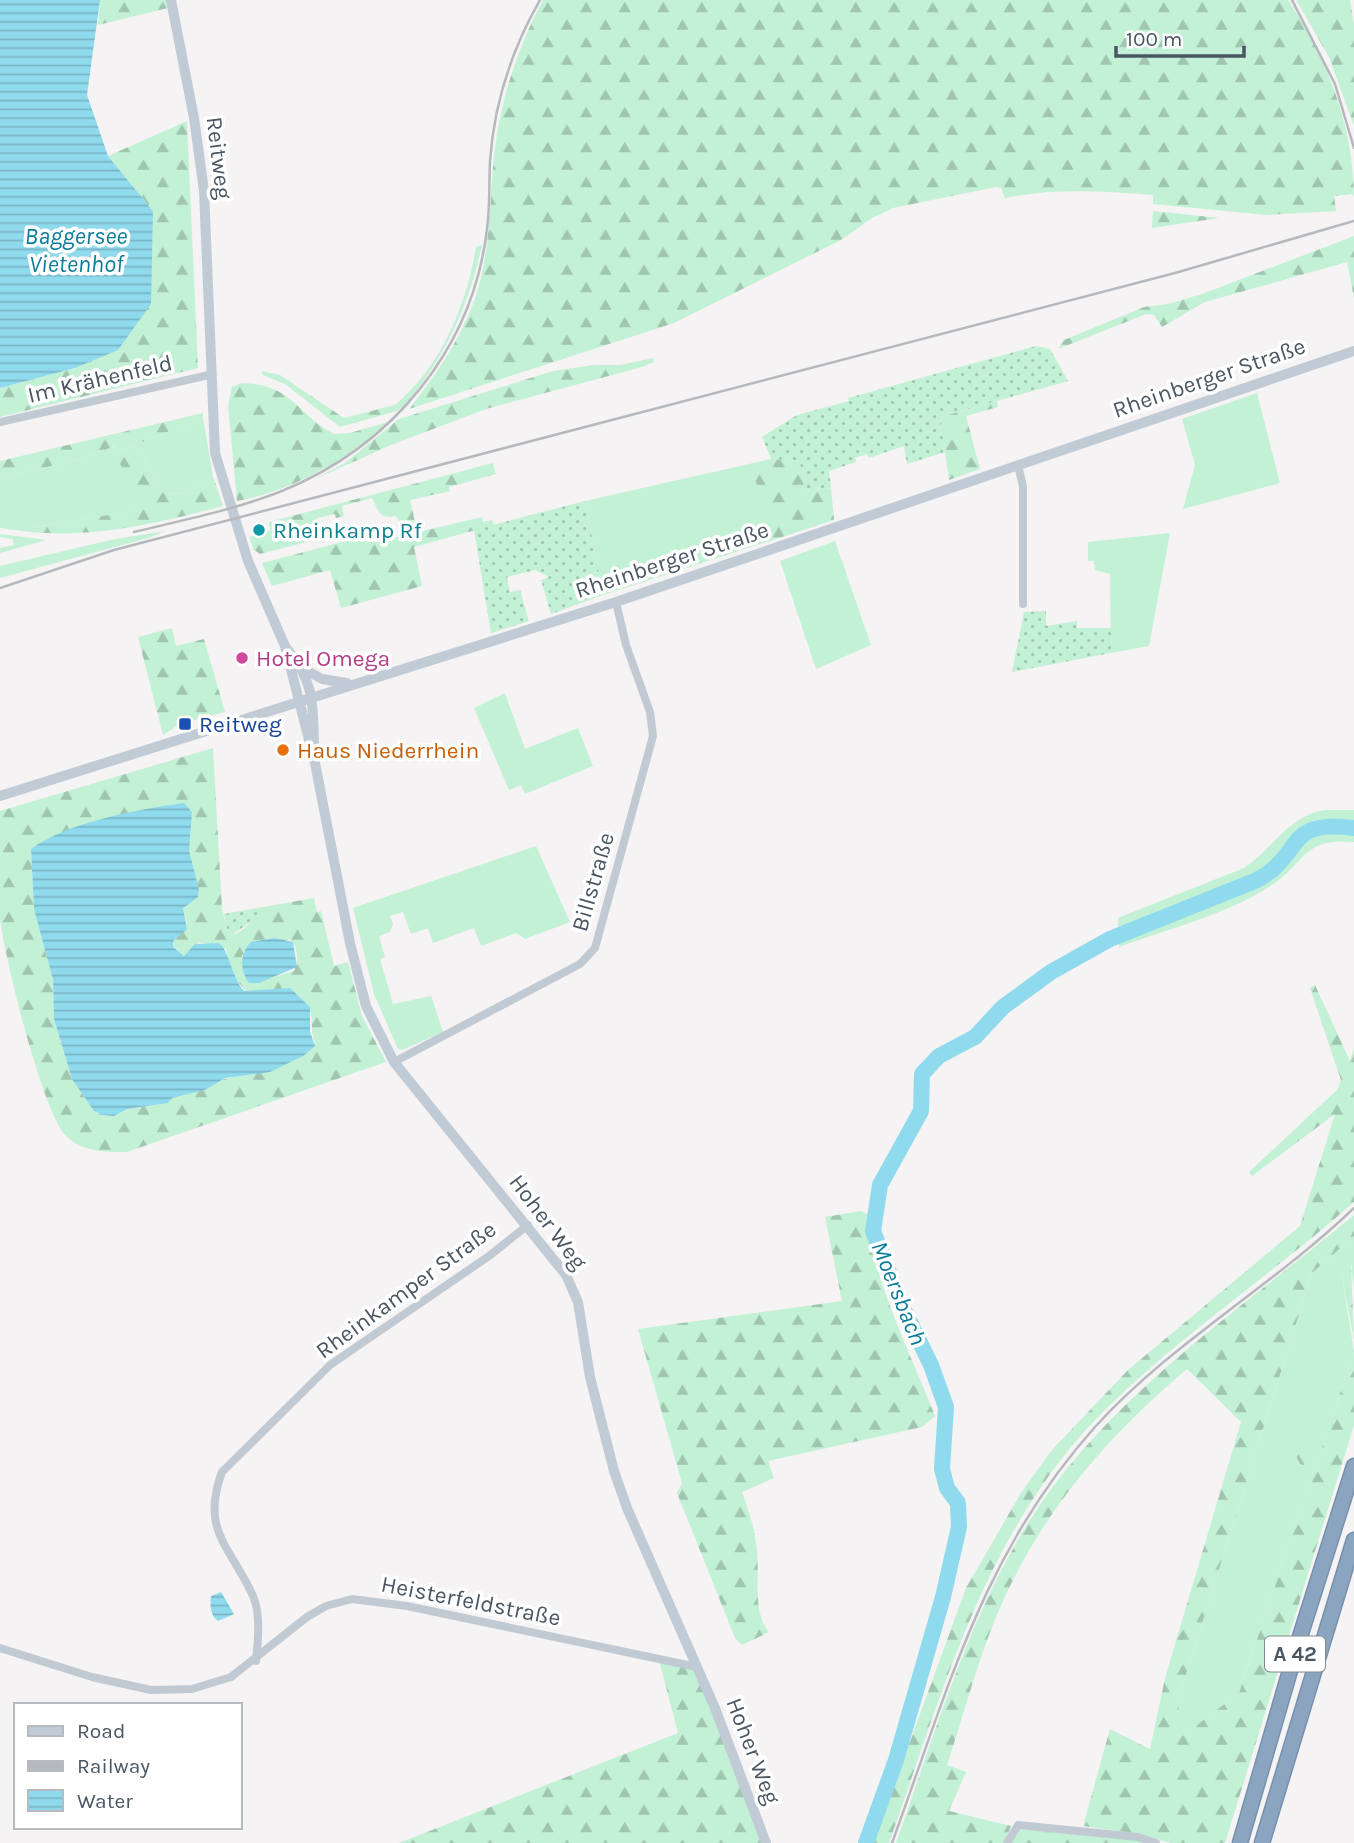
<svg xmlns="http://www.w3.org/2000/svg" width="1354" height="1843" font-family="Karla,sans-serif">
<style>
.grass{fill:#c3f1d5}
.forest{fill:url(#forest-firs);fill-rule:evenodd}
.garden{fill:url(#garden-dots)}
.water{fill:url(#water-rules)}
.lines{fill:none;stroke-linecap:round;stroke-linejoin:round}
.river{stroke:#90daee;stroke-width:16}
.highway-casing{stroke:#7690ad;stroke-width:17}
.street{stroke:#c1cad2;stroke-width:8}
.secondary{stroke:#c1cbd6;stroke-width:10}
.highway{stroke:#8ba5c1;stroke-width:14}
.rail{stroke:#b5b8bd;stroke-width:2.5}
.culture-dot{fill:#0f9aa8;stroke:#fff;stroke-width:2.5}
.hotel-dot{fill:#d1479c;stroke:#fff;stroke-width:2.5}
.transit-dot{fill:#1a4fb4;stroke:#fff;stroke-width:2.5}
.food-dot{fill:#e8710a;stroke:#fff;stroke-width:2.5}
.labels{text-anchor:middle;dominant-baseline:central;stroke-width:7;stroke-linejoin:round;paint-order:stroke}
.shield{fill:#fff;stroke:#808990;stroke-width:2}
.shield-label{font-size:21px;font-weight:bold;fill:#4a5661}
.street-label{font-size:23px;fill:#4a5661;stroke:#fff}
.culture-label{font-size:23px;fill:#0d838f;stroke:#fff;text-anchor:start}
.hotel-label{font-size:23px;fill:#b23c85;stroke:#fff;text-anchor:start}
.transit-label{font-size:23px;fill:#164399;stroke:#fff;text-anchor:start}
.food-label{font-size:23px;fill:#c56008;stroke:#fff;text-anchor:start}
.water-label{font-size:24px;font-style:italic;fill:#0c7c9b;stroke:#fff}
</style>
<defs>
<pattern id="forest-firs" width="22" height="20" patternUnits="userSpaceOnUse" patternTransform="scale(1.75)"><rect width="22" height="20" fill="#c3f1d5"/><path d="M5 1l3.5 6h-7zM16 11l3.5 6h-7z" fill="#a0c6b0"/></pattern>
<pattern id="garden-dots" width="8" height="8" patternUnits="userSpaceOnUse" patternTransform="scale(1.75)"><rect width="8" height="8" fill="#c3f1d5"/><path d="M2 2h.1M6 6h.1" fill="none" stroke="#a0c6b0" stroke-width="1.8" stroke-linecap="round"/></pattern>
<pattern id="water-rules" width="6" height="5" patternUnits="userSpaceOnUse" patternTransform="scale(1.75)"><rect width="6" height="5" fill="#90daee"/><path d="M0 2.5h6" fill="none" stroke="#78b4c4"/></pattern>
</defs>
<rect width="100%" height="100%" fill="#f5f3f3"/>
<g class="grass">
<path d="M482 245C469 306 444 359 404 406L395 405C441 367 467 304 476 247Z"/>
<path d="M1257 393 1280 483 1183 509 1195 465 1182 419Z"/>
<path d="M203 418 213 476C197 488 181 499 160 491L143 453 118 459 145 509 30 528V532L0 528V478L81 459 116 446 117 452Z"/>
<path d="M749 464 774 527 600 580 585 501Z"/>
<path d="M166 531 148 538 0 578V566L115 539Z"/>
<path d="M1170 533 1149 646 1111 653 1110 574 1095 570 1094 561H1088V542Z"/>
<path d="M0 534 46 540 0 553V548L14 545 13 539 0 537Z"/>
<path d="M835 541 871 645 816 669 780 561Z"/>
<path d="M505 693 525 749 578 728 593 766 525 794 521 785 509 790 474 708Z"/>
<path d="M1325 810H1354V842C1301 837 1306 864 1269 887 1230 913 1165 930 1119 947L1118 918 1244 868C1273 849 1289 815 1325 810Z"/>
<path d="M536 846 570 922 525 939 516 933 481 946 474 928 433 943 428 928 411 934 403 912 390 916 393 924 390 932 379 936 385 957 380 959 393 1004 431 996 443 1032 402 1050 398 1049 374 994 353 908Z"/>
<path d="M1354 1236V1290L1351 1263 1342 1276 1354 1352 1239 1693 1171 1745 1183 1684 1312 1273Z"/>
</g>
<g class="forest">
<path d="M100 0H171L172 7 98 25Z"/>
<path d="M543 0H1288C1327 57 1354 128 1354 198L1353 194 1334 196 1336 211 1267 215 1153 204V195C1104 191 1054 188 1005 198L1001 188 996 187 893 208 872 218 841 240 674 323 409 409C435 376 458 343 473 304 491 255 489 207 494 157 500 101 517 49 543 0Z"/>
<path d="M1296 0H1350L1354 25V126L1329 57Z"/>
<path d="M187 121 198 368 0 417V388L75 368 153 211 108 156Z"/>
<path d="M1153 211 1219 218 1152 228Z"/>
<path d="M1354 236V298L1347 262 1205 302 1162 327 1154 315 1146 314 1058 349 1064 340 1144 307 1168 304 1205 293Z"/>
<path d="M653 358 654 362 642 367 486 409 391 445 313 480 345 463 399 419 553 371 594 365H621Z"/>
<path d="M262 371 280 375 344 418 395 405 404 406 397 411 340 427 285 384 263 375Z"/>
<path d="M242 383C295 385 296 415 334 434L350 433 388 422C347 460 292 491 237 501L228 405 232 387Z"/>
<path d="M997 401 998 407 966 416 980 469 949 480 940 417Z"/>
<path d="M203 413V418L117 452 115 446 81 459 0 478V461Z"/>
<path d="M143 453 160 491C181 499 197 488 213 476L223 506C158 523 97 538 30 532V528L144 509 117 458Z"/>
<path d="M771 459 800 461 805 491 831 488 834 520 603 595 600 580 773 527 749 464Z"/>
<path d="M493 463 496 474 449 487 450 491 410 500 416 526H402L396 516C378 519 379 511 372 498L342 506 344 516 336 518 335 514 317 518 322 538 260 554 254 550 249 537 270 531 269 522Z"/>
<path d="M482 517 483 522 492 520 494 525 414 547 422 586 341 608 330 570 272 586 262 563 350 540 377 542Z"/>
<path d="M172 628 176 646 204 639 225 712 180 724 163 735 138 637Z"/>
<path d="M213 748 222 909 229 936C241 934 256 919 258 908L314 898 317 912 321 911 334 966 348 962 362 1016 386 1062 127 1152C104 1152 84 1152 67 1137 43 1116 4 955 0 918 0 884 0 846 0 811ZM175 804 192 812C190 825 188 838 189 852 191 882 208 881 183 908L187 924 173 941V947L184 956 199 942 226 949 232 975 247 992 290 988C297 997 308 1002 311 1014 313 1024 310 1032 315 1042 291 1070 261 1070 228 1078 210 1082 191 1097 172 1097L167 1103 127 1109 72 1079 54 1019 53 980 34 909 31 849 47 839 104 819ZM290 939C298 947 299 961 294 971L253 983 244 975 242 955Z"/>
<path d="M1315 985 1350 1061 1354 1048V1202C1274 1273 1183 1333 1107 1408 986 1526 944 1689 889 1843H873L966 1588 1021 1493 1051 1451 1128 1370 1300 1226 1335 1114 1252 1176 1249 1172 1338 1089 1341 1080 1310 988Z"/>
<path d="M861 1211 868 1215C871 1278 912 1356 935 1416L922 1427 768 1461 774 1478 742 1492C749 1511 755 1530 757 1551 760 1576 752 1613 769 1632L742 1645 735 1638 677 1493 682 1483 638 1329 842 1301 825 1217Z"/>
<path d="M1354 1215V1236L1312 1273 1183 1684 1172 1744 1239 1693 1354 1352V1425L1225 1843H1171L1139 1834 1083 1826 1110 1729 1150 1749 1165 1678 1241 1422 1187 1369C1109 1435 1044 1509 1002 1603 979 1654 965 1711 947 1765L966 1772 949 1811 1011 1826 1004 1843H896C935 1734 968 1618 1030 1520 1110 1394 1242 1309 1354 1215Z"/>
<path d="M1346 1263H1351L1354 1340 1342 1276Z"/>
<path d="M1284 1414 1309 1461V1469L1300 1464 1280 1424 1279 1419Z"/>
<path d="M659 1660 697 1667 766 1843H399L678 1733Z"/>
<path d="M1018 1829 1138 1840 1147 1843H1011Z"/>
</g>
<g class="garden">
<path d="M1036 346 1050 349 1068 381 940 417 945 452 907 464 904 446 869 458 867 454 855 458 856 462 829 471 831 488 805 491 800 461 771 459 762 437 797 415 849 401 848 398Z"/>
<path d="M585 501 603 595 551 614 541 580 549 577 535 570 507 577 510 592 520 590 529 621 491 633 474 530Z"/>
<path d="M1046 611V626L1077 621V628H1111V653L1012 672 1024 612Z"/>
<path d="M258 908 257 917 229 937 224 914Z"/>
</g>
<g class="water">
<path d="M0 0H100L87 95 108 156 153 211 151 304 118 350 75 368 0 388Z"/>
<path d="M184 803 192 812 189 851 199 890 198 897 183 908 187 929 173 941V947L184 956 195 944 219 943C229 950 231 976 244 991L290 988 310 1007V1032L315 1046 303 1056 270 1072 225 1078 205 1090 172 1098 168 1103 127 1109 114 1116 103 1115 94 1111 72 1079 54 1019 53 980 34 909 31 849C68 822 139 809 184 803Z"/>
<path d="M275 938 293 942 297 967 259 983H249C239 970 240 953 251 942Z"/>
<path d="M221 1592 234 1614 218 1621C210 1616 210 1605 211 1596Z"/>
</g>
<g class="lines">
<path class="river" d="M866 1843 896 1760 943 1597 959 1527 958 1503 947 1488 942 1469 946 1407 931 1365 903 1308 873 1231 880 1185 921 1111 922 1074 939 1056 975 1037 1003 1007 1051 972 1110 939 1257 880C1305 854 1283 819 1354 828"/>
<g class="highway-casing">
<g id="highway">
<path d="M1240 1843 1298 1643 1354 1466"/>
<path d="M1262 1843 1354 1540"/>
</g>
</g>
<g class="street">
<path d="M0 422 209 375"/>
<path d="M1018 465 1023 487V604"/>
<path d="M394 1062 580 964 595 948 653 736 650 712 626 645 616 602"/>
<path d="M0 1648 92 1677 151 1690 192 1689 231 1677 307 1617 326 1606 352 1599 407 1606 697 1667"/>
<path d="M256 1661C258 1642 261 1614 253 1596 231 1547 200 1531 222 1472L330 1365 489 1256 528 1225"/>
<path d="M1007 1843 1018 1825 1138 1837 1156 1843"/>
</g>
<g class="secondary">
<path d="M171 0 194 118 204 191 215 453 248 561 285 646 315 763 350 943 366 1006 394 1062 566 1275 578 1302 590 1377 614 1471 627 1508 715 1708 766 1843"/>
<path d="M287 649C314 681 313 703 314 744"/>
<path d="M304 669 322 679 347 683"/>
<path d="M0 796 616 602 1354 351"/>
</g>
<use href="#highway" class="highway"/>
<g class="rail">
<path d="M1292 0 1335 84 1354 148"/>
<path d="M134 532C183 520 234 510 282 491 392 446 473 349 487 229 490 207 489 184 490 161 494 104 512 49 540 0"/>
<path d="M0 588 114 550 1175 273 1354 221"/>
<path d="M892 1843C948 1690 983 1552 1095 1427 1171 1343 1273 1286 1354 1208"/>
</g>
</g>
<circle class="culture-dot" cx="259" cy="530" r="7"/>
<circle class="hotel-dot" cx="242" cy="658" r="7"/>
<rect class="transit-dot" x="178" y="717" width="14" height="14" rx="3.5"/>
<circle class="food-dot" cx="283" cy="750" r="7"/>
<g class="labels">
<rect class="shield" x="1265" y="1636.5" width="60" height="35" rx="5"/>
<g class="shield-label">
<text x="1295" y="1654">A 42</text>
</g>
<g class="street-label">
<text transform="translate(219 158) rotate(83)">Reitweg</text>
<text transform="translate(1209 378) rotate(-19)">Rheinberger Straße</text>
<text transform="translate(100 379) rotate(-13)">Im Krähenfeld</text>
<text transform="translate(672 560) rotate(-18)">Rheinberger Straße</text>
<text transform="translate(593 882) rotate(-74)">Billstraße</text>
<text transform="translate(548 1222) rotate(53)">Hoher Weg</text>
<text transform="translate(406 1290) rotate(-36)">Rheinkamper Straße</text>
<text transform="translate(471 1601) rotate(11)">Heisterfeldstraße</text>
<text transform="translate(753 1751) rotate(69)">Hoher Weg</text>
</g>
<g class="culture-label">
<text x="273" y="530">Rheinkamp Rf</text>
</g>
<g class="hotel-label">
<text x="256" y="658">Hotel Omega</text>
</g>
<g class="transit-label">
<text x="199" y="724">Reitweg</text>
</g>
<g class="food-label">
<text x="297" y="750">Haus Niederrhein</text>
</g>
<g class="water-label">
<text x="76" y="236">Baggersee<tspan x="76" dy="28">Vietenhof</tspan></text>
<text transform="translate(899 1293) rotate(68)">Moersbach</text>
</g>
</g>
<rect x="14" y="1703" width="228" height="126" fill="#ffffff" stroke="#b7bbc0" stroke-width="2"/>
<rect x="28" y="1726" width="35" height="10" fill="#c1cbd6" stroke="#b7bbc0" stroke-width="2"/>
<text x="77" y="1738" font-size="21" fill="#4a5661">Road</text>
<rect x="28" y="1761" width="35" height="10" fill="#b5b8bd" stroke="#b7bbc0" stroke-width="2"/>
<text x="77" y="1773" font-size="21" fill="#4a5661">Railway</text>
<rect x="28" y="1790" width="35" height="21" fill="url(#water-rules)" stroke="#b7bbc0" stroke-width="2"/>
<text x="77" y="1808" font-size="21" fill="#4a5661">Water</text>
<path d="M1116 46v10h128v-10" fill="none" stroke="#4a5661" stroke-width="3.5"/>
<text x="1126" y="46" font-size="21" fill="#4a5661" stroke="#ffffff" stroke-width="5" paint-order="stroke">100 m</text>
</svg>
